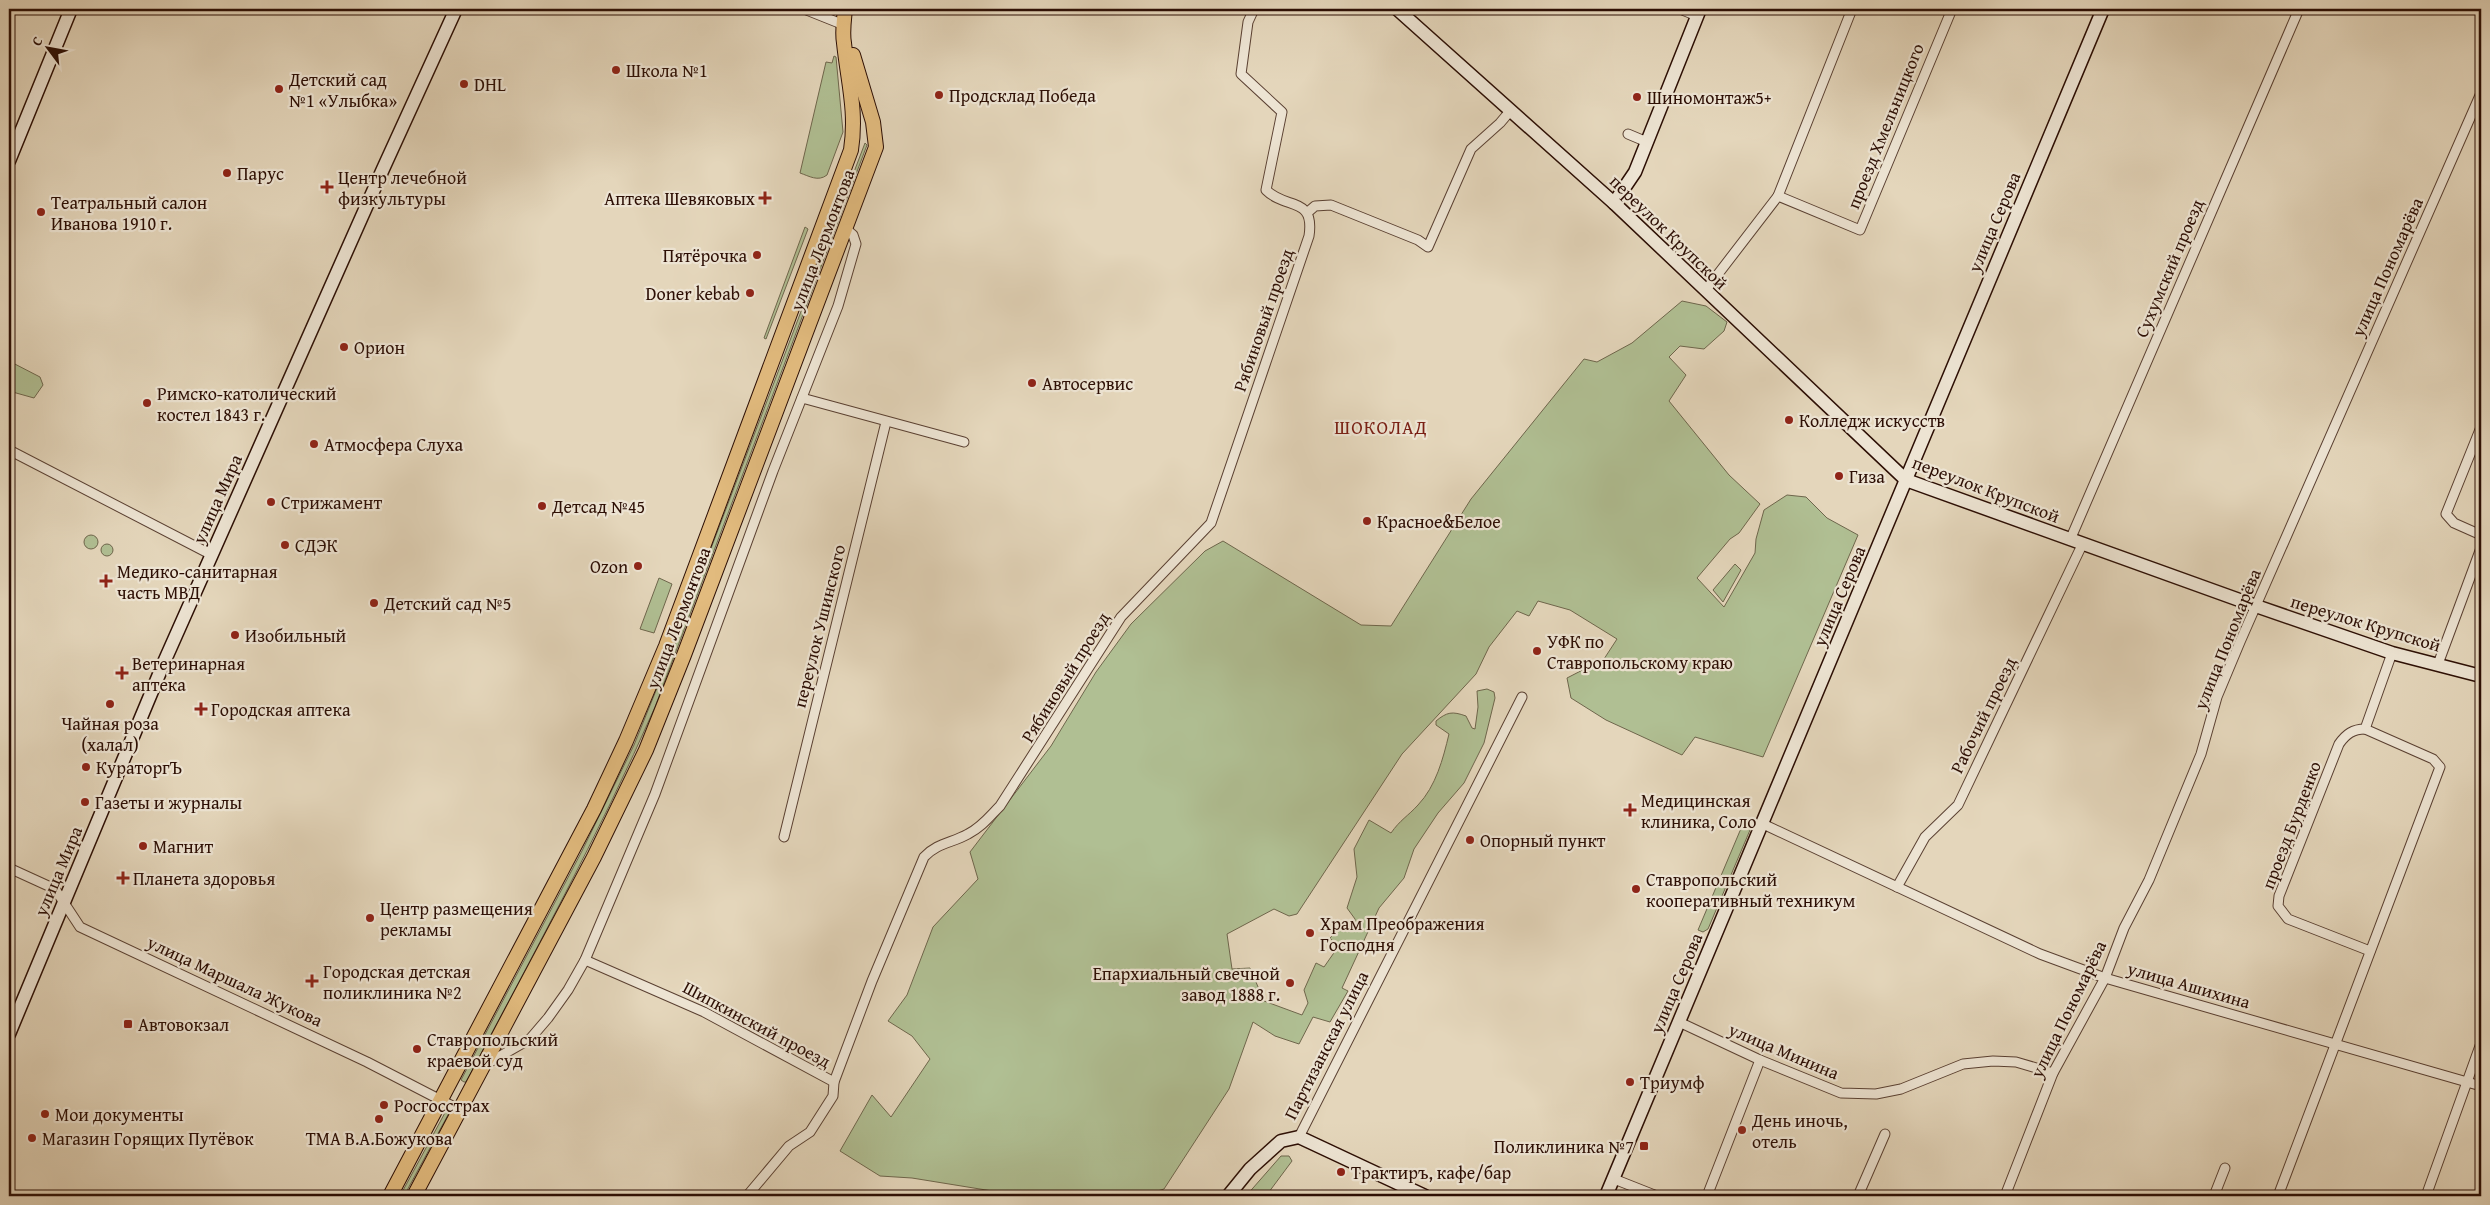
<svg xmlns="http://www.w3.org/2000/svg" width="2490" height="1205" font-family="'Gentium Book Plus',serif">
<style>
.green{fill:#b0bf93;stroke:#6e664c}
.lines{fill:none;stroke-linecap:round;stroke-linejoin:round}
.street-casing{stroke:#5a4032;stroke-width:11}
.secondary-casing{stroke:#2c0e04;stroke-width:15}
.primary-casing{stroke:#2c0e04;stroke-width:16}
.street{stroke:#ede4d3;stroke-width:9}
.secondary{stroke:#ede4d3;stroke-width:12}
.primary{stroke:#e2bb7e;stroke-width:14}
.poi-dot{fill:#8f2418;stroke:#ede4d3;stroke-width:2}
.labels{text-anchor:middle;dominant-baseline:central;stroke-width:4.5;stroke-linejoin:round;paint-order:stroke}
.poi-label{font-size:18px;fill:#2c0e04;stroke:#ede4d3;text-anchor:start}
.street-label{font-size:18px;fill:#2c0e04;stroke:#ede4d3}
.neighbourhood-label{font-size:19px;letter-spacing:1px;fill:#7a1f14;stroke:#ede4d3}
</style>
<rect width="100%" height="100%" fill="#e4d6bb"/>
<filter id="stains"><feTurbulence type="fractalNoise" baseFrequency=".004" numOctaves="4"/><feColorMatrix values="0 0 0 0 .2 0 0 0 0 .09 0 0 0 0 .02 0 0 0 .5 -.17"/></filter>
<radialGradient id="worn" r=".72"><stop offset=".6" stop-color="#630" stop-opacity="0"/><stop offset="1" stop-color="#630" stop-opacity=".3"/></radialGradient>
<g class="green">
<path d="M834 56 836 57 843 132 827 175C818 182 809 176 800 173L826 62 832 63Z"/>
<path d="M865 143 867 145 655 707C599 835 531 958 466 1082H464L461 1080 582 851 634 745 672 651Z"/>
<path d="M805 227 808 229 766 339 764 338Z"/>
<path d="M1682 301 1706 306 1727 322 1724 331 1704 349 1680 346 1669 357 1686 375 1669 401 1729 475 1760 504 1739 533 1730 539 1697 578 1724 607 1755 553 1756 539 1764 510 1787 495 1806 497 1827 518 1858 535 1763 757 1695 737 1682 755 1606 720 1571 698 1567 678 1604 659 1617 639 1570 610 1538 601 1529 616 1517 611 1489 647 1476 674 1402 754 1297 914 1289 916 1274 909 1227 934 1232 969 1250 968 1264 1001 1302 1015 1308 1003 1304 990 1316 963 1324 967 1338 947 1330 938 1341 927 1355 926V919L1347 908 1357 877 1354 849 1369 820 1391 833C1400 820 1408 816 1418 805 1436 786 1443 759 1449 734L1436 725V721C1447 712 1452 711 1466 716L1472 728 1475 729 1478 707 1477 691 1487 689 1494 692 1495 698 1484 743 1464 783 1438 813 1414 849 1404 878 1379 908 1342 988 1348 991 1330 1022 1313 1017 1299 1044 1275 1036 1253 1022 1229 1089 1164 1189 1141 1196H1023L912 1178 880 1176 840 1151 872 1095 891 1117 930 1059 912 1036 888 1021 907 995 933 927 978 879 970 852 1051 746 1096 672 1131 624 1205 551 1223 541 1361 625 1391 626 1471 499 1584 359 1597 362 1632 343Z"/>
<path d="M9 361 40 377 43 385 34 398 9 391Z"/>
<circle cx="91" cy="542" r="7"/>
<circle cx="107" cy="550" r="6"/>
<path d="M1735 564 1741 570 1723 602 1713 590Z"/>
<path d="M659 578 672 584 654 633 640 629Z"/>
<path d="M1745 819 1753 823 1708 929 1703 932 1698 930Z"/>
<path d="M447 1109 449 1113 404 1196H400Z"/>
<path d="M1281 1156H1289L1292 1161 1266 1196H1246Z"/>
</g>
<g class="lines">
<g class="street-casing">
<g id="street">
<path d="M804 9 844 25"/>
<path d="M1680 9 1697 16"/>
<path d="M1628 134 1647 142"/>
<path d="M1778 196 1852 9"/>
<path d="M1308 212 1315 206 1331 205 1418 240 1428 247 1471 149 1500 123 1511 110"/>
<path d="M1705 291 1778 196 1860 230 1952 9"/>
<path d="M802 398 964 442"/>
<path d="M2481 427 2446 514 2454 523 2481 535"/>
<path d="M9 450 212 555"/>
<path d="M2070 540 2299 9"/>
<path d="M2438 664 2481 548"/>
<path d="M1763 824 2040 954 2105 978 2481 1086"/>
<path d="M784 837 886 422"/>
<path d="M9 868 55 889 80 927 367 1062 460 1110"/>
<path d="M1897 887 1925 837 1958 805 2082 545"/>
<path d="M2370 951 2288 919 2278 906 2279 896 2339 744C2346 734 2353 729 2365 729L2392 653"/>
<path d="M585 960 704 1012 834 1082"/>
<path d="M1679 1022 1760 1060 1841 1093 1876 1094 1901 1089 1963 1064 1993 1061 2016 1062 2053 1073"/>
<path d="M483 1066 530 1039 548 1018 568 990 585 960 655 794 773 471 838 306 856 244 853 235 846 229"/>
<path d="M1299 1137 1522 697"/>
<path d="M1614 1179 1657 1196"/>
<path d="M747 1196 789 1146 810 1132 833 1096 834 1082 872 981 924 857C937 843 952 843 968 834 982 827 990 816 1000 806L1121 617 1211 523 1309 236C1315 196 1286 210 1266 190L1282 112 1241 74 1248 22 1254 9"/>
<path d="M1707 1196 1760 1060"/>
<path d="M1858 1196 1885 1134"/>
<path d="M2005 1196 2053 1073 2105 978 2124 928 2149 880 2201 754 2217 697 2240 642 2481 93"/>
<path d="M2214 1196 2225 1168"/>
<path d="M2278 1196 2440 767 2433 759 2365 729"/>
<path d="M2426 1196 2481 1043"/>
</g>
</g>
<g class="secondary-casing">
<g id="secondary">
<path d="M1397 9 1614 203 1906 480 2256 606 2392 653 2481 676"/>
<path d="M9 161 71 9"/>
<path d="M1614 203 1635 172 1700 9"/>
<path d="M9 1034 165 660 383 169 456 9"/>
<path d="M1228 1196 1250 1169 1281 1141 1299 1137 1425 1196"/>
<path d="M1606 1196 2103 9"/>
</g>
</g>
<g class="primary-casing">
<g id="primary">
<path d="M390 1196 594 809 626 741 666 646 851 150C857 111 848 82 844 43 842 32 844 20 845 9"/>
<path d="M414 1196 594 857 646 750 684 655 876 147 873 122 853 55"/>
</g>
</g>
<use href="#street" class="street"/>
<use href="#secondary" class="secondary"/>
<use href="#primary" class="primary"/>
</g>
<g class="poi-dot">
<circle cx="616" cy="70" r="5"/>
<circle cx="464" cy="84" r="5"/>
<circle cx="279" cy="89" r="5"/>
<circle cx="939" cy="95" r="5"/>
<circle cx="1637" cy="97" r="5"/>
<circle cx="227" cy="173" r="5"/>
<path d="M324.5 179.5h5v5h5v5h-5v5h-5v-5h-5v-5h5z"/>
<path d="M762.5 190.5h5v5h5v5h-5v5h-5v-5h-5v-5h5z"/>
<circle cx="41" cy="212" r="5"/>
<circle cx="757" cy="255" r="5"/>
<circle cx="750" cy="293" r="5"/>
<circle cx="344" cy="347" r="5"/>
<circle cx="1032" cy="383" r="5"/>
<circle cx="147" cy="403" r="5"/>
<circle cx="1789" cy="420" r="5"/>
<circle cx="314" cy="444" r="5"/>
<circle cx="1839" cy="476" r="5"/>
<circle cx="271" cy="502" r="5"/>
<circle cx="542" cy="506" r="5"/>
<circle cx="1367" cy="521" r="5"/>
<circle cx="285" cy="545" r="5"/>
<circle cx="638" cy="566" r="5"/>
<path d="M103.5 573.5h5v5h5v5h-5v5h-5v-5h-5v-5h5z"/>
<circle cx="374" cy="603" r="5"/>
<circle cx="235" cy="635" r="5"/>
<circle cx="1537" cy="651" r="5"/>
<path d="M119.5 665.5h5v5h5v5h-5v5h-5v-5h-5v-5h5z"/>
<circle cx="110" cy="704" r="5"/>
<path d="M198.5 701.5h5v5h5v5h-5v5h-5v-5h-5v-5h5z"/>
<circle cx="86" cy="767" r="5"/>
<circle cx="85" cy="802" r="5"/>
<path d="M1627.5 802.5h5v5h5v5h-5v5h-5v-5h-5v-5h5z"/>
<circle cx="1470" cy="840" r="5"/>
<circle cx="143" cy="846" r="5"/>
<path d="M120.5 870.5h5v5h5v5h-5v5h-5v-5h-5v-5h5z"/>
<circle cx="1636" cy="889" r="5"/>
<circle cx="370" cy="918" r="5"/>
<circle cx="1310" cy="933" r="5"/>
<path d="M309.5 973.5h5v5h5v5h-5v5h-5v-5h-5v-5h5z"/>
<circle cx="1290" cy="983" r="5"/>
<rect x="123" y="1019" width="10" height="10" rx="2.5"/>
<circle cx="417" cy="1049" r="5"/>
<circle cx="1630" cy="1082" r="5"/>
<circle cx="384" cy="1105" r="5"/>
<circle cx="45" cy="1114" r="5"/>
<circle cx="379" cy="1119" r="5"/>
<circle cx="1742" cy="1130" r="5"/>
<circle cx="32" cy="1138" r="5"/>
<rect x="1639" y="1141" width="10" height="10" rx="2.5"/>
<circle cx="1341" cy="1172" r="5"/>
</g>
<g class="labels">
<g class="poi-label">
<text x="626" y="70">Школа №1</text>
<text x="289" y="79">Детский сад<tspan x="289" dy="21">№1 «Улыбка»</tspan></text>
<text x="474" y="84">DHL</text>
<text x="949" y="95">Продсклад Победа</text>
<text x="1647" y="97">Шиномонтаж5+</text>
<text x="237" y="173">Парус</text>
<text x="338" y="177">Центр лечебной<tspan x="338" dy="21">физкультуры</tspan></text>
<text x="755" y="198" text-anchor="end">Аптека Шевяковых</text>
<text x="51" y="202">Театральный салон<tspan x="51" dy="21">Иванова 1910 г.</tspan></text>
<text x="747" y="255" text-anchor="end">Пятёрочка</text>
<text x="740" y="293" text-anchor="end">Doner kebab</text>
<text x="354" y="347">Орион</text>
<text x="1042" y="383">Автосервис</text>
<text x="157" y="393">Римско-католический<tspan x="157" dy="21">костел 1843 г.</tspan></text>
<text x="1799" y="420">Колледж искусств</text>
<text x="324" y="444">Атмосфера Слуха</text>
<text x="1849" y="476">Гиза</text>
<text x="281" y="502">Стрижамент</text>
<text x="552" y="506">Детсад №45</text>
<text x="1377" y="521">Красное&amp;Белое</text>
<text x="295" y="545">СДЭК</text>
<text x="628" y="566" text-anchor="end">Ozon</text>
<text x="117" y="571">Медико-санитарная<tspan x="117" dy="21">часть МВД</tspan></text>
<text x="384" y="603">Детский сад №5</text>
<text x="245" y="635">Изобильный</text>
<text x="1547" y="641">УФК по<tspan x="1547" dy="21">Ставропольскому краю</tspan></text>
<text x="132" y="663">Ветеринарная<tspan x="132" dy="21">аптека</tspan></text>
<text x="211" y="709">Городская аптека</text>
<text x="110" y="723" text-anchor="middle">Чайная роза<tspan x="110" dy="21">(халал)</tspan></text>
<text x="96" y="767">КураторгЪ</text>
<text x="1641" y="800">Медицинская<tspan x="1641" dy="21">клиника, Соло</tspan></text>
<text x="95" y="802">Газеты и журналы</text>
<text x="1480" y="840">Опорный пункт</text>
<text x="153" y="846">Магнит</text>
<text x="133" y="878">Планета здоровья</text>
<text x="1646" y="879">Ставропольский<tspan x="1646" dy="21">кооперативный техникум</tspan></text>
<text x="380" y="908">Центр размещения<tspan x="380" dy="21">рекламы</tspan></text>
<text x="1320" y="923">Храм Преображения<tspan x="1320" dy="21">Господня</tspan></text>
<text x="323" y="971">Городская детская<tspan x="323" dy="21">поликлиника №2</tspan></text>
<text x="1280" y="973" text-anchor="end">Епархиальный свечной<tspan x="1280" dy="21">завод 1888 г.</tspan></text>
<text x="138" y="1024">Автовокзал</text>
<text x="427" y="1039">Ставропольский<tspan x="427" dy="21">краевой суд</tspan></text>
<text x="1640" y="1082">Триумф</text>
<text x="394" y="1105">Росгосстрах</text>
<text x="55" y="1114">Мои документы</text>
<text x="1752" y="1120">День иночь,<tspan x="1752" dy="21">отель</tspan></text>
<text x="42" y="1138">Магазин Горящих Путёвок</text>
<text x="379" y="1138" text-anchor="middle">ТМА В.А.Божукова</text>
<text x="1634" y="1146" text-anchor="end">Поликлиника №7</text>
<text x="1351" y="1172">Трактиръ, кафе/бар</text>
</g>
<g class="street-label">
<text transform="translate(1885 126) rotate(-68)">проезд Хмельницкого</text>
<text transform="translate(1994 222) rotate(-67)">улица Серова</text>
<text transform="translate(1669 232) rotate(44)">переулок Крупской</text>
<text transform="translate(822 240) rotate(-69)">улица Лермонтова</text>
<text transform="translate(2387 267) rotate(-66)">улица Пономарёва</text>
<text transform="translate(2169 268) rotate(-67)">Сухумский проезд</text>
<text transform="translate(1263 320) rotate(-71)">Рябиновый проезд</text>
<text transform="translate(1986 489) rotate(21)">переулок Крупской</text>
<text transform="translate(217 499) rotate(-66)">улица Мира</text>
<text transform="translate(1839 596) rotate(-67)">улица Серова</text>
<text transform="translate(678 618) rotate(-69)">улица Лермонтова</text>
<text transform="translate(2366 623) rotate(17)">переулок Крупской</text>
<text transform="translate(819 626) rotate(-76)">переулок Ушинского</text>
<text transform="translate(2227 639) rotate(-68)">улица Пономарёва</text>
<text transform="translate(1065 677) rotate(-58)">Рябиновый проезд</text>
<text transform="translate(1983 715) rotate(-64)">Рабочий проезд</text>
<text transform="translate(2291 825) rotate(-69)">проезд Бурденко</text>
<text transform="translate(58 871) rotate(-67)">улица Мира</text>
<text transform="translate(235 981) rotate(25)">улица Маршала Жукова</text>
<text transform="translate(1676 983) rotate(-67)">улица Серова</text>
<text transform="translate(2189 985) rotate(16)">улица Ашихина</text>
<text transform="translate(2068 1009) rotate(-64)">улица Пономарёва</text>
<text transform="translate(757 1024) rotate(28)">Шипкинский проезд</text>
<text transform="translate(1326 1045) rotate(-63)">Партизанская улица</text>
<text transform="translate(1784 1051) rotate(23)">улица Минина</text>
</g>
<g class="neighbourhood-label">
<text x="1381" y="427">ШОКОЛАД</text>
</g>
</g>
<rect width="2490" height="1205" fill="none" stroke="#e4d6bb" stroke-width="30"/>
<rect x="10" y="10" width="2470" height="1185" fill="none" stroke="#2c0e04" stroke-width="2.5"/>
<rect x="15" y="15" width="2460" height="1175" fill="none" stroke="#2c0e04"/>
<g transform="translate(48 48) rotate(302)" stroke="#ede4d3" stroke-width="4" paint-order="stroke">
<path d="M0-4L9 19L0 12L-9 19Z" fill="#2c0e04"/>
<text y="-8" font-size="14" font-weight="bold" text-anchor="middle" fill="#2c0e04">С</text>
</g>
<rect width="100%" height="100%" filter="url(#stains)"/>
<rect width="100%" height="100%" fill="url(#worn)"/>
</svg>
